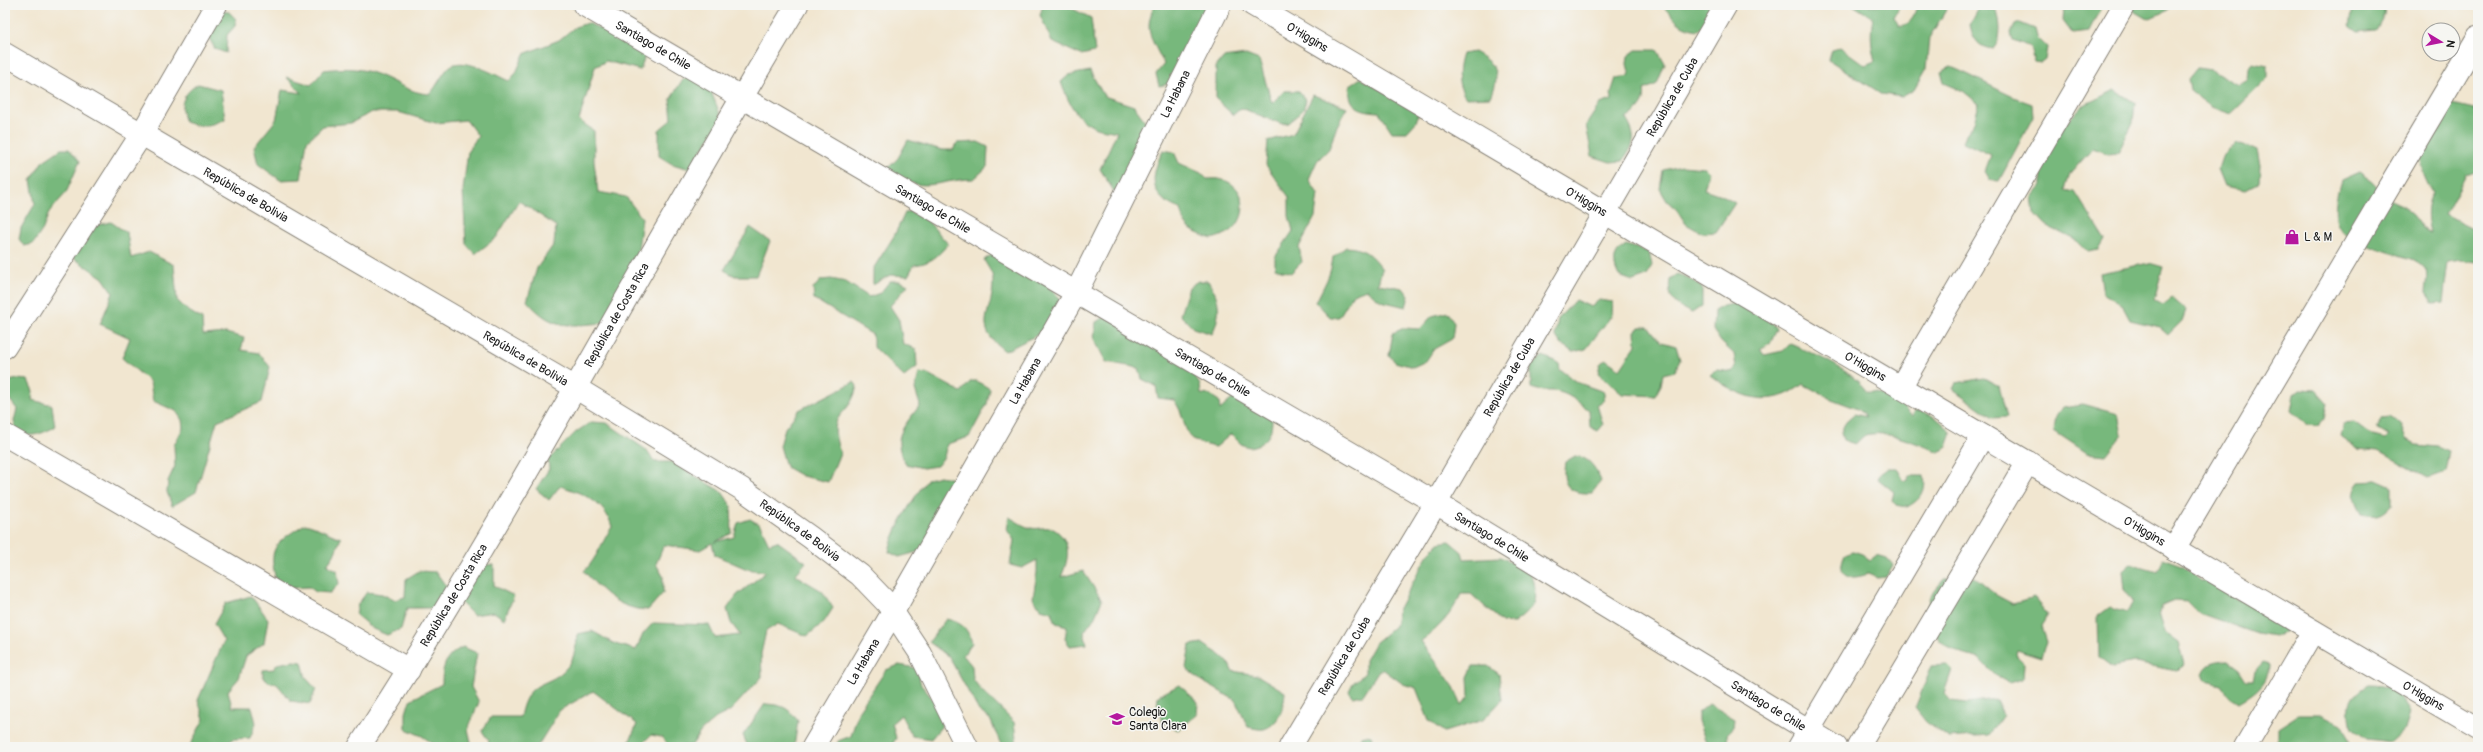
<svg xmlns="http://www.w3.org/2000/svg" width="2483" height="752" font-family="Pangolin,sans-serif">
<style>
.forest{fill:#77b87b;stroke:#4a6a4c}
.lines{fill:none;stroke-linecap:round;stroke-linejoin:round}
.minor-casing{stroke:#868176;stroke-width:24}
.major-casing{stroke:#868176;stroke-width:24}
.minor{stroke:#fff;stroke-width:22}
.major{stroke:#fff;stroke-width:22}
.labels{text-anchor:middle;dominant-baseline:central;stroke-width:3;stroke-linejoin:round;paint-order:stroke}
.street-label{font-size:12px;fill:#1c1c1c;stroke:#f6f6f2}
.poi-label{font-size:12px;fill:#1c1c1c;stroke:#f6f6f2;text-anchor:start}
</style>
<rect width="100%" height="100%" fill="#f6f6f2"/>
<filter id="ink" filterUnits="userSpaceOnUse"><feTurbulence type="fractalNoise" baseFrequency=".025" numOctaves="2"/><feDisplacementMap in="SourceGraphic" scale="8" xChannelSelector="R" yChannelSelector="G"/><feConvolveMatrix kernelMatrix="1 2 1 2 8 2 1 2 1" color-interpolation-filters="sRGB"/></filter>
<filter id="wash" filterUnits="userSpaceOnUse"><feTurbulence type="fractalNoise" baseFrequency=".012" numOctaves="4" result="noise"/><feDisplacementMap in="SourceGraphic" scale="16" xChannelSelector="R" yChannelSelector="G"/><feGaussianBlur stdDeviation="0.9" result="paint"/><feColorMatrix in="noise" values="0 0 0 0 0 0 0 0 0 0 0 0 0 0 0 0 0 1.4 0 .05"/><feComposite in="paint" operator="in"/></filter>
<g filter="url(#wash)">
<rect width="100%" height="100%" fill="#f1e6d0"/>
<g class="forest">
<path d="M1043 5H1065L1091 18 1095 52 1081 55 1052 42 1040 15Z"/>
<path d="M1155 5H1210L1173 83 1159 86 1156 74 1164 64C1153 41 1142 30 1155 5Z"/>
<path d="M1660 5H1712V7L1707 23 1699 30C1673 27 1677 16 1660 5Z"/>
<path d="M1853 5H1900L1894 17 1899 26C1914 24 1912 16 1918 5H1949L1929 38 1926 69 1914 90 1902 97 1882 94 1829 60 1832 50 1840 47 1865 65 1875 61C1871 46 1870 34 1873 18Z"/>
<path d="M2102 5 2089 31 2072 33 2063 21 2064 6Z"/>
<path d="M2172 5 2170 9 2148 19 2126 6Z"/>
<path d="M2353 5H2385L2384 15 2376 30 2358 32 2350 26Z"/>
<path d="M1979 8 1997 10C2000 23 2003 38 1993 49 1978 48 1973 38 1970 25Z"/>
<path d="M215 11 229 12 236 19 235 26 227 35 226 53 215 49 209 38Z"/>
<path d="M588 23 609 33 645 56 640 70 606 61 595 67 579 120 594 131V162L598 192 626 197 642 218 633 290 603 323C567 326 553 330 527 301L537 268 554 244 556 226 519 201 496 238 475 254 466 244 463 190 468 151 478 136 466 120 436 123 398 112H372L351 123 323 126 307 141 301 179 280 180 258 164 254 147 276 120 282 90 302 93 286 77 311 85 324 70C341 68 356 67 373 73 392 79 410 94 430 94 437 86 441 76 448 68 461 54 495 75 509 81L516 73 524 54 559 40 575 27Z"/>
<path d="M2020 23 2035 29 2037 37 2047 47 2045 60 2041 63 2034 62 2030 47 2013 40 2011 33 2015 25Z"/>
<path d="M1636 50H1657L1665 64 1657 84 1644 90C1647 105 1636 112 1626 119 1637 137 1635 144 1623 161L1610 162 1592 156 1586 125 1600 104 1612 100 1611 93 1616 78 1630 76 1627 64 1628 56Z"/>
<path d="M1474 52C1496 64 1501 74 1491 97L1466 98C1456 84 1457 69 1462 54Z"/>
<path d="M1246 55 1259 60 1272 103 1284 91H1299L1306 100 1303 110 1289 123 1282 124 1241 108 1233 115 1216 99V67L1223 58Z"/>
<path d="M2252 63 2268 66V78L2231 114 2211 107 2190 91 2188 79 2197 68 2211 70 2238 85 2247 80 2248 68Z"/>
<path d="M1951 67C1979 78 2004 95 2032 104L2033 117 1999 181 1990 180 1985 171 1991 155 1963 142 1966 134 1974 123 1979 104 1963 91 1944 83 1941 72Z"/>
<path d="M697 68 711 78 712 94 722 119 690 169 672 164 659 156V130L672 119 670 100 681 82Z"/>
<path d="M1090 71 1104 96 1134 106 1151 129 1115 193 1100 169 1117 132C1110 130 1099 130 1092 126 1075 118 1067 99 1061 82L1069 75Z"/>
<path d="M1361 78 1419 113 1416 122 1407 132H1392L1379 112C1360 111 1347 107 1350 85Z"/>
<path d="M198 84 221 90 225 119C210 126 201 128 185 122 178 106 183 93 198 84Z"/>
<path d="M2115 90 2135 103 2133 122 2118 153 2107 154 2093 148 2070 174 2065 190 2075 192 2105 240 2099 250 2088 252 2077 241 2045 225 2034 213 2032 197 2042 185 2041 167 2064 125 2082 106Z"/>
<path d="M1313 95 1347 107 1337 126 1329 149 1317 161 1309 179 1318 194 1315 217 1299 247 1302 262 1291 273 1275 268V257L1293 231 1289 216V197L1266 165 1268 141 1293 134Z"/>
<path d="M2441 104H2453L2478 110V171L2466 175 2445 215 2478 232V262L2461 260 2448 262 2443 302 2433 303 2426 293C2426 287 2429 277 2427 272 2421 261 2413 260 2402 256 2353 240 2322 242 2341 180L2359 172 2373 182 2387 198 2405 206 2422 228 2430 233C2427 218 2425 208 2433 193 2409 149 2420 144 2441 104Z"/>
<path d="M908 140 942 150H953L957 143 978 142 988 147 987 167 974 179C938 179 920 198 888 168L898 158Z"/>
<path d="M2237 142 2257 151 2260 164 2259 183 2246 190 2225 186 2218 169 2222 157Z"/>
<path d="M61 149H69L80 161 66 193 49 212 43 229 33 244 24 246 19 239 21 228 35 204 31 180 42 162Z"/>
<path d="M1163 150 1174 152 1179 163 1201 173 1207 179C1212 179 1218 178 1223 180 1243 185 1249 210 1236 226 1230 234 1221 236 1212 239 1193 232 1185 230 1180 209 1148 197 1150 177 1163 150Z"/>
<path d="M1682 166 1705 168 1709 172 1704 189 1721 195 1735 203 1716 232 1702 233 1686 224 1677 210 1667 201 1660 189 1663 170Z"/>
<path d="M909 211 927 220 948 244C937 257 931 263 914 265L908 276 890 275 873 285V269L894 236 905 213Z"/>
<path d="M111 222 127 233 131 258 149 252 174 265 177 300 187 310 202 319 203 335 226 333 244 338 241 350 259 353 270 367 262 402 217 421 196 492 172 506 167 492 168 481 175 466 174 445 183 428 182 420 176 411 153 401 150 382 122 358 130 338 100 324 113 293 103 278 72 257 92 226Z"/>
<path d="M750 227 770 241 756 276H735L724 270Z"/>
<path d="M1626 245 1649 252 1652 265 1647 276 1633 281 1619 276C1612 263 1613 253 1626 245Z"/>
<path d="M1346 247C1365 248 1370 254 1382 269L1378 284 1403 288 1409 296 1406 307 1381 301 1366 289 1353 294 1339 317H1330L1316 302C1324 285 1331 276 1333 257Z"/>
<path d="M996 252 1049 286 1061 301 1039 334 1005 351C970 325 994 314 993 280 993 273 987 266 984 260Z"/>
<path d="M2149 263 2163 267 2154 300 2163 305 2172 298 2186 310 2182 321 2168 335 2159 327 2130 320 2122 305 2103 293 2100 273Z"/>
<path d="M1677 274 1689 278 1702 288V306L1692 313C1675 306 1667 298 1670 279Z"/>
<path d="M831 279 846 282 869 297 880 293 890 281H900L908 285 890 306 899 320 903 344 916 349 917 367 904 377 873 347V335L814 299 813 289 821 280Z"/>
<path d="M1198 281H1208C1221 299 1221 315 1212 334L1193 328 1180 315 1189 287Z"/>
<path d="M1575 300 1591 307 1599 300 1613 302 1612 315 1586 349 1573 352 1561 344 1555 335 1558 319Z"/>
<path d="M1742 302 1765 313 1777 329 1771 342 1760 349 1764 355 1783 351 1790 344C1815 354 1852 370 1867 392L1897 396 1904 408 1912 416 1915 411C1932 412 1941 421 1952 433L1947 447 1940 452C1921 446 1883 427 1864 436 1861 438 1858 442 1855 444L1843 440 1841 432 1846 421 1854 414 1867 417 1858 409 1829 398 1803 384C1771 410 1740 398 1710 375L1717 370 1732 372 1736 367 1734 354 1721 342 1713 330 1714 311 1723 306Z"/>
<path d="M1448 312 1454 323 1452 339 1434 349 1426 361 1413 367 1395 362 1389 355 1393 333 1404 328 1420 329 1432 316Z"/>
<path d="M1113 313 1181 355 1200 385 1201 394 1210 395 1219 401 1220 410 1232 399 1250 394 1272 419C1272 436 1266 444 1249 447L1241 444 1231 434 1216 447C1176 440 1192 426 1174 400L1158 398 1156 386 1142 379 1139 368 1106 362 1094 339 1096 322Z"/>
<path d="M1640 327H1648L1662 342 1676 346 1680 360 1675 371 1663 374 1661 385 1655 396 1622 394 1598 373 1600 364 1605 359 1620 369 1636 345 1635 331Z"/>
<path d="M1543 356 1559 363 1560 370 1579 383 1604 392V400L1597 405 1603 425 1598 431 1590 427 1589 410C1578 402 1567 392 1553 391 1544 391 1540 391 1531 388V366Z"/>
<path d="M919 373 928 374 961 392 971 381H977L990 389 987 404 969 437 947 444 944 457 937 466 923 468 906 464C890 437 904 427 920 405L915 389Z"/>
<path d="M1984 378 1999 386 2007 417 1993 418 1953 389 1956 383Z"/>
<path d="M17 379 28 380 33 391 32 400 52 405 55 427C41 434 30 439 16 431L14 421 17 409C10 400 4 395 6 382Z"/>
<path d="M854 382 857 386C849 422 825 407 840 453L828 482 802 476 786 467 780 446 785 428 799 410Z"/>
<path d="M2300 389 2316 390 2328 403 2325 418 2318 426 2308 425 2291 411 2294 394Z"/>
<path d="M2083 404 2118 414 2122 435 2106 455 2087 453 2054 431 2056 417 2062 407Z"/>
<path d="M2390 417 2402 426 2407 440 2416 445 2437 447 2449 452 2445 472 2428 478 2379 451 2358 449 2341 436 2344 424 2354 423 2369 434 2385 438 2389 435 2376 427 2382 418Z"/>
<path d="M591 422 607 423 645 449 655 462H672L722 492 731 505 732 533 715 542 734 537 738 523 750 519 760 525 769 544 777 541 806 562 795 575 822 591 833 608 824 622 807 636 778 624 766 631 761 654 762 677 730 711 716 718 701 731 692 745 676 747 669 745 661 737 651 735 639 747H627L637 724 593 691 560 710 537 747H487L489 741 482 731 491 717H520C528 675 549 690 568 666 575 658 576 644 578 634L592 631 615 644 636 650 643 634 653 623 709 625 715 638 740 635 731 623 727 609 737 595 766 572 747 569 715 555 712 543 700 550 664 545 656 564 663 576V593L648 610C619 609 603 593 584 571 597 559 602 541 612 527 606 503 583 493 560 486L549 500 536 489 549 469 548 460 576 432Z"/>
<path d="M1575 456C1590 457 1596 469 1601 481L1592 493C1569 494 1561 486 1565 462Z"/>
<path d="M1887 468H1897L1903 480 1907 481 1910 476H1924C1927 492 1920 500 1907 507L1896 505 1892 500 1894 492 1878 479 1880 473Z"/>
<path d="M940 476 950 478 956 490 921 551 899 557 889 552C892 532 915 495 928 479Z"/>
<path d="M2376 480 2392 487V505C2382 516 2376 517 2361 514 2354 501 2351 493 2360 481Z"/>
<path d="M1009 517C1015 520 1024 527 1031 528 1039 530 1048 525 1055 530 1073 542 1068 562 1061 577L1083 571 1102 600 1095 617 1084 632 1087 644 1070 646 1065 639 1067 626 1056 623 1052 612 1041 609 1033 598 1037 572V560L1022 568 1010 565 1014 540 1007 530Z"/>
<path d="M305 524C318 527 327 533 341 538L334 555 327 565 337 570 339 584 330 593 316 592 309 587 278 589C268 549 270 546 305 524Z"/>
<path d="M1449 541 1462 552 1464 559 1501 557 1530 571C1538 599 1538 605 1514 623L1502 622 1471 594H1461C1452 614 1439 628 1421 641L1454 687 1462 705 1469 696 1468 677 1473 666H1488L1499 674 1502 700 1483 720 1444 732 1429 721 1416 688 1403 684 1384 670H1379L1363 695 1352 697 1349 691 1353 683 1365 673V660L1374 644 1395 626 1398 610 1428 554 1439 543Z"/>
<path d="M1853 551 1862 554 1870 560 1877 555 1887 558 1893 565 1886 577 1877 578 1868 574C1848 581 1835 577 1845 554Z"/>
<path d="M2163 558 2185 566 2200 581 2212 580 2238 600 2247 598 2284 614 2285 631 2275 637 2257 634 2199 613 2188 602 2174 601 2162 606 2159 617 2164 632 2178 642 2184 664 2177 671 2135 663 2112 667 2099 657 2098 616 2110 607 2127 612 2133 602 2125 589 2123 572 2130 563 2157 571Z"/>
<path d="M480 564 494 565V586L514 596 504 619 494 612 473 615 456 598Z"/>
<path d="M419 571 436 572 448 589 433 608H407L401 629 387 635 373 629 356 615 358 604 367 592 382 594 394 600 405 597 406 579Z"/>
<path d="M1974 577 1996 595 2013 604 2034 598 2048 615 2041 626 2046 641 2041 658 2016 650 2015 654 2024 663 2023 679 2010 683 1995 675 1979 659 1959 653 1940 641 1925 617 1930 596 1944 579Z"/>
<path d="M251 596 268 619 264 643 246 656 239 678 228 691 232 707H252L256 723 250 738 233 739 223 747H189L204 719 198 700 224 641 214 624 226 603Z"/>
<path d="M946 619C961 622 968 628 972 643L963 655 972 666 973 679 980 689 1014 722 1017 747H1002L990 719 979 711 949 657 929 642Z"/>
<path d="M1202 643C1215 653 1227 655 1232 671L1257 675 1285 692C1284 706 1280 724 1264 729 1260 730 1253 728 1248 727L1235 700 1200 680 1186 668 1190 645Z"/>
<path d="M463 647 477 653 471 687 479 702 468 729 472 747H438L422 736 406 729V713L410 700 442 684C442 666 446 655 463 647Z"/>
<path d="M294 661 302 662 306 678 316 689 310 704 291 701 277 684 269 682 263 678V670L274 669 277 664Z"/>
<path d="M2228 661 2239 669 2246 680H2254L2256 670 2262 663 2269 665C2269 684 2253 694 2239 702L2228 695 2221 685 2206 681 2203 674C2207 662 2217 662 2228 661Z"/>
<path d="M899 665 917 668 921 685 944 712 941 727 931 739 912 736 901 715 892 723 896 738 891 747H837L838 741 851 736 859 710 886 670Z"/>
<path d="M1947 665 1952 670 1944 693 1951 701 1967 703 1995 699 2003 715 1989 735 1949 738 1926 722 1915 708 1932 666Z"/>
<path d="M1179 685 1198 702 1197 715 1178 730 1162 721 1157 707 1158 696Z"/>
<path d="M2368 685C2392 685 2399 692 2410 712L2406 728 2391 742 2367 739 2352 728C2348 706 2347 697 2368 685Z"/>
<path d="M765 704C782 705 788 707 798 721L794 747H748L743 735Z"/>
<path d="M1709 704 1735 719 1734 727 1727 734 1728 747H1708L1698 721V713Z"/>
<path d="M2298 715H2324L2342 724 2352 747H2270L2278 740V728Z"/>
<path d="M1366 735 1371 736 1377 747H1357L1361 736Z"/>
</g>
</g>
<g filter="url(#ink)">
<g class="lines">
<g class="minor-casing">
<g id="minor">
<path id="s1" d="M584 5 1436 503 1836 747"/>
<path id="s2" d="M1253 5 2478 728"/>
<path id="s3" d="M5 54 576 388 742 489 810 537 860 575 887 603 920 653 967 747"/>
<path d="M5 347 141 135 216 5"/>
<path d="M1901 386 2124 5"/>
<path d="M5 435 409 670"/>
<path d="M2174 549 2478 37"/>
<path id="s4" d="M359 747C516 507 648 250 797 5"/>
<path id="s5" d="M813 747 893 612 1077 291 1220 5"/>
<path d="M1799 747 1983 436"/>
<path d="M1858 747 2028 462"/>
<path d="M2245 747 2313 631"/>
</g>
</g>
<g class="major-casing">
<g id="major">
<path id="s6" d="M1290 747 1436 503 1726 5"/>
</g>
</g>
<use href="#minor" class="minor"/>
<use href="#major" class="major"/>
</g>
</g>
<defs>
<g id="shop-bare" transform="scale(1.2)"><path d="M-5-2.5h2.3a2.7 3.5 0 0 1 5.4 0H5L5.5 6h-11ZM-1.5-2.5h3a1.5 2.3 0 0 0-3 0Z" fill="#b5179e" stroke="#f6f6f2" stroke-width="2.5" paint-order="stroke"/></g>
<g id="school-bare" transform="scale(1.2)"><path d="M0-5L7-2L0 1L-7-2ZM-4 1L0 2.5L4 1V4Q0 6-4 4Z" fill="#b5179e" stroke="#f6f6f2" stroke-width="2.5" paint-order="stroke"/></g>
</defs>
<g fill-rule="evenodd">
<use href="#shop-bare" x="2292" y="237"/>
<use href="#school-bare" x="1117" y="719"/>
</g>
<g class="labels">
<g class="street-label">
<text stroke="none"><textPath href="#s2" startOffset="63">O'Higgins</textPath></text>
<text stroke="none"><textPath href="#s1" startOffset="80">Santiago de Chile</textPath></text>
<text stroke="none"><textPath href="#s5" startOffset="747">La Habana</textPath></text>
<text stroke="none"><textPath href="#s6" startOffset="754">República de Cuba</textPath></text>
<text stroke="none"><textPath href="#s3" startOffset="279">República de Bolivia</textPath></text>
<text stroke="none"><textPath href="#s2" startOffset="387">O'Higgins</textPath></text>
<text stroke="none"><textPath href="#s1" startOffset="404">Santiago de Chile</textPath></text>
<text stroke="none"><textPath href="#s4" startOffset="503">República de Costa Rica</textPath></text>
<text stroke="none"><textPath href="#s3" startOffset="603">República de Bolivia</textPath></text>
<text stroke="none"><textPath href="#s2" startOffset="711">O'Higgins</textPath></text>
<text stroke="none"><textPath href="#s1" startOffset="728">Santiago de Chile</textPath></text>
<text stroke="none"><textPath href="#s6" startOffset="430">República de Cuba</textPath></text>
<text stroke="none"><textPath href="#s5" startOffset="423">La Habana</textPath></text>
<text stroke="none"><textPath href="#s3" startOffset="927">República de Bolivia</textPath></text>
<text stroke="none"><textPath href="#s2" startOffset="1035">O'Higgins</textPath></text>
<text stroke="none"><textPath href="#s1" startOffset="1052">Santiago de Chile</textPath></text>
<text stroke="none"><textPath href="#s4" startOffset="179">República de Costa Rica</textPath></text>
<text stroke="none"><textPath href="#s6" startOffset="106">República de Cuba</textPath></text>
<text stroke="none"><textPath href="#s5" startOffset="99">La Habana</textPath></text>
<text stroke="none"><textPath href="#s2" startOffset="1359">O'Higgins</textPath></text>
<text stroke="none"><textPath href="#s1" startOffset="1376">Santiago de Chile</textPath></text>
</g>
<g class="poi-label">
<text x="2304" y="237">L &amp; M</text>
<text x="1129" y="712">Colegio<tspan x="1129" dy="14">Santa Clara</tspan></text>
</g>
</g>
<rect width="2483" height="752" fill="none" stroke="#f6f6f2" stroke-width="20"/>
<g transform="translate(2441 42) rotate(100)"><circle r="19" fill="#f6f6f2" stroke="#9f9f9c"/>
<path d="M0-3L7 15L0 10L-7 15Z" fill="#b5179e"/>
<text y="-6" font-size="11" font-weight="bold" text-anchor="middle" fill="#1c1c1c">N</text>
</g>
</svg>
